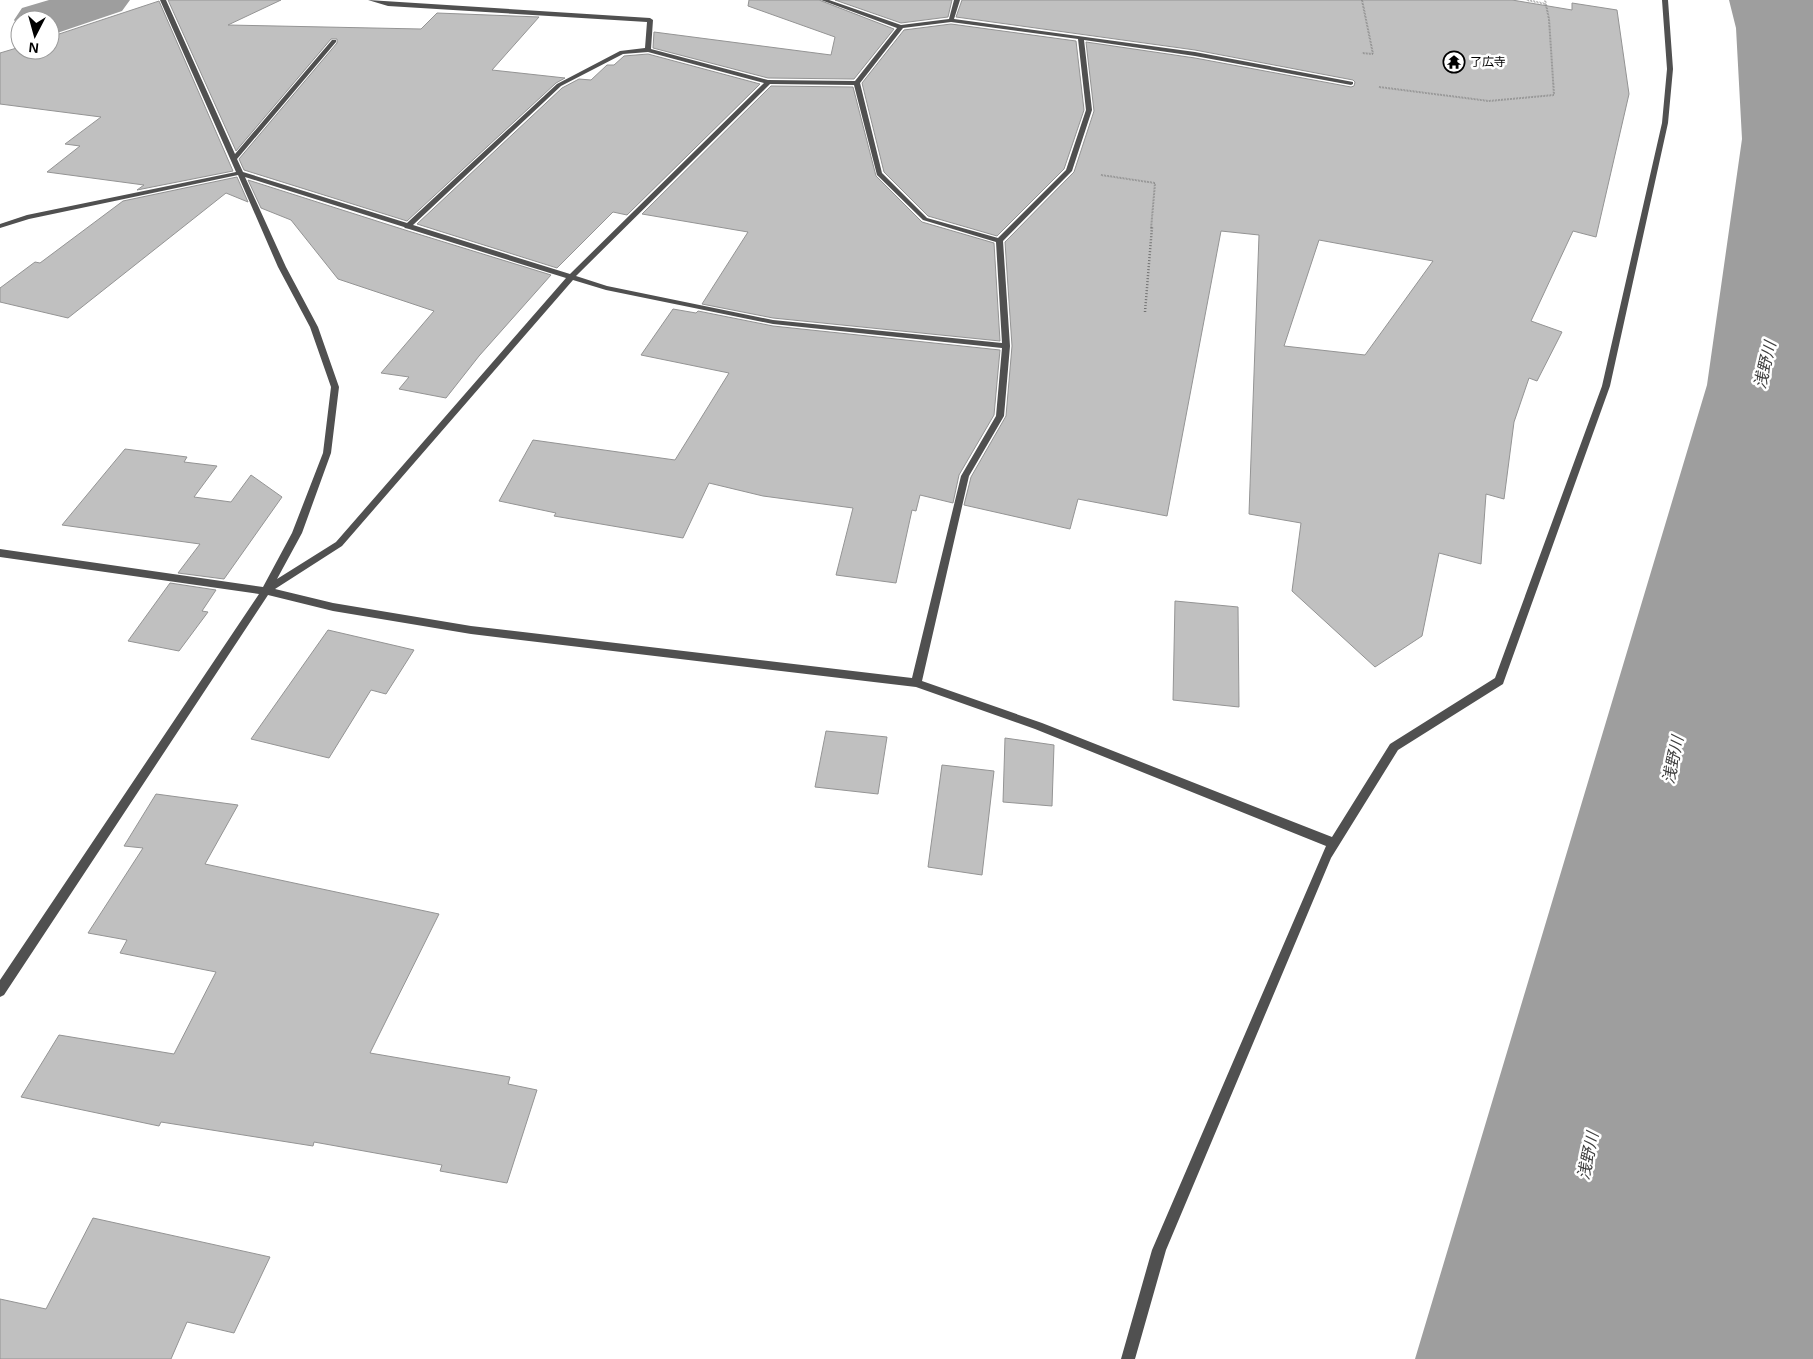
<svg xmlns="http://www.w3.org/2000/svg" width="1813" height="1359" font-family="Helvetica,'Noto Sans JP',sans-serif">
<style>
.water{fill:#9e9e9e}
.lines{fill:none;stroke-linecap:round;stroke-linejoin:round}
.river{fill:#9e9e9e;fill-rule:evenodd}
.building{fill:#c0c0c0;stroke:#949494;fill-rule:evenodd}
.path-far1{stroke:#727272;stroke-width:2;stroke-dasharray:0.5 1;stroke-linecap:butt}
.path{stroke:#727272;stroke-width:2.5;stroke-dasharray:1 2;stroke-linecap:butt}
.street{fill:#505050;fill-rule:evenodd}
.labels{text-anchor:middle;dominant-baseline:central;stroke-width:5;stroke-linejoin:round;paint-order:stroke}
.far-poi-label{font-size:12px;fill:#000;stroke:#fff;text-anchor:start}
.water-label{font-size:16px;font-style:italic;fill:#3f3f3f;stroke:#fff}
</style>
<rect width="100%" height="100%" fill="#fff"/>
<path class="water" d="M1729 0H1813V1359H1415L1707 385 1742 139 1736 28Z"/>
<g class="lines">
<path class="river" d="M49 0H130L122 11 60 32 50 34V20H20V29L14 20 22 8Z"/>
</g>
<g class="building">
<path d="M168 0H281L228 25 421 29 437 13 539 17 492 70 565 78 556 83 407 221 244 170 239 159 337 43V39H331L236 151Z"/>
<path d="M749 0H819L894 29 854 79 768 78 653 48 654 32 831 55 835 37 748 6Z"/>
<path d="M835 0H952L948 17 901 23Z"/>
<path d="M962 0H1512L1572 10V3L1617 10 1629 94 1596 237 1573 231 1531 321 1562 332 1537 381 1529 378 1514 422 1504 499 1486 494 1481 564 1439 553 1422 636 1375 667 1292 591 1301 523 1249 514 1259 235 1221 231 1167 516 1078 499 1070 529 964 505 971 477 1006 416 1012 346 1005 242 1074 172 1094 111 1086 42 1195 58 1351 87 1354 86 1355 82 1353 80 1195 50 956 17ZM1319 240 1433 261 1365 355 1284 346Z"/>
<path d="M159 1 233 171 137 190 144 185 47 172 80 146 65 144 101 117 0 104V53L20 47V50H50V37Z"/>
<path d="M951 24 1076 41 1084 110 1064 169 997 236 928 216 884 172 862 83 904 30Z"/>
<path d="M648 54 760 84 627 215 613 212 557 268 417 224 562 88 579 79 591 80 607 65H614L624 56Z"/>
<path d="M771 86 853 87 876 176 922 222 994 243 1000 341 773 318 702 304 748 232 642 214Z"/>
<path d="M237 177 248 202 226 193 68 318 0 302V288L35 262 40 263 123 201Z"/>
<path d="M248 180 405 230 551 275 479 356 446 398 399 389 409 377 381 373 434 311 338 279 291 220 261 208Z"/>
<path d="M673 309 696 313 698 311 773 326 1000 350 994 415 959 475 953 503 920 495 916 511 912 510 896 583 836 575 853 508 763 496 709 483 683 538 554 516 556 513 499 501 533 440 675 460 729 373 641 355Z"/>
<path d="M125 449 187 457 184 462 217 466 194 497 231 502 251 475 282 497 224 579 178 573 200 544 62 525Z"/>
<path d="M170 583 216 590 202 611 208 612 179 651 128 641Z"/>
<path d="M1175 601 1238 607 1239 707 1173 700Z"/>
<path d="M328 630 414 650 386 694 371 690 329 758 251 739Z"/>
<path d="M826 731 887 737 878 794 815 787Z"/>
<path d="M1005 738 1054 745 1052 806 1003 802Z"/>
<path d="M942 765 994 771 982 875 928 867Z"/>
<path d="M156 794 238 805 205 864 439 914 370 1053 510 1077 508 1084 537 1090 507 1183 440 1171 442 1165 314 1142 313 1146 161 1122 159 1126 21 1097 59 1035 174 1054 216 972 120 953 127 940 88 933 143 848 124 846Z"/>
<path d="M93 1218 270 1257 234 1333 187 1322 171 1359H0V1299L46 1309Z"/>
</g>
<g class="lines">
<g class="path-far1">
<path d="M1362 0 1373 54 1362 53"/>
<path d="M1527 0 1546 4"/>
<path d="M1379 87 1489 101 1554 95 1549 19 1545 0"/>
<path d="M1101 175 1155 183 1151 229"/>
</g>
<path class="path" d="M1145 312 1152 227"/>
<path class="street" d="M160 0H166L235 154 332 40H336V42L237 159 243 172 407 223 557 84 620 51 645 48 647 22 388 6 368 0 650 18 653 20 651 49 768 80 855 81 897 28 821 0H829L901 25 949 19 954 0H960L954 19 1195 52 1353 82V84L1351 85 1195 56 1084 40 1092 110 1072 171 1003 241 1010 346 1004 416 969 476 922 681 1042 723 1332 837 1390 744 1495 678 1602 386 1662 123 1667 69 1662 0H1668L1673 69 1668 123 1610 386 1504 681 1503 684 1398 750 1331 858 1166 1250 1135 1359H1121L1152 1250 1326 846 1035 729 916 687 471 634 333 611 268 595 4 995 0 997V980L259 594 0 557V549L263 587 292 533 323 453 331 387 310 327 278 267 238 175 29 219 0 228V224L27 215 236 172ZM951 22 1078 39 1086 110 1066 170 998 238 927 218 882 173 860 83 903 28ZM648 52 764 83 570 274 413 225 561 86 623 54ZM770 84 854 85 877 175 923 220 996 242 1002 343 773 320 607 286 576 276ZM245 177 404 227 405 228 409 229 566 278 336 542 277 579 302 533 331 453 339 387 318 327 286 267ZM573 280 606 290 773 324 1002 348 996 416 961 476 912 678 471 626 333 603 275 589 342 546Z"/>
</g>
<defs>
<g id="temple-ring" transform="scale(1.125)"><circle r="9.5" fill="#fff" stroke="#000" stroke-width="1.5"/><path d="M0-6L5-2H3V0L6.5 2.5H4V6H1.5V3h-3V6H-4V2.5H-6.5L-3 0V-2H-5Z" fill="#000"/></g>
</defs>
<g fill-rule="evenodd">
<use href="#temple-ring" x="1454" y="62"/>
</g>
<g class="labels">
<g class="far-poi-label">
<text x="1470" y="62">了広寺</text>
</g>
<g class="water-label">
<text transform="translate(1765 365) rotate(-77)">浅野川</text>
<text transform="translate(1673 760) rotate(-78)">浅野川</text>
<text transform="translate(1588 1156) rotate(-78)">浅野川</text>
</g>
</g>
<g transform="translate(35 35) rotate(186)"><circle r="24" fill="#ffffff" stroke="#999999"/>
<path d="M0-4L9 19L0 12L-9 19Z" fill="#000000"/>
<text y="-8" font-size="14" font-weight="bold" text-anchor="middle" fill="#000000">N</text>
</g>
</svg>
